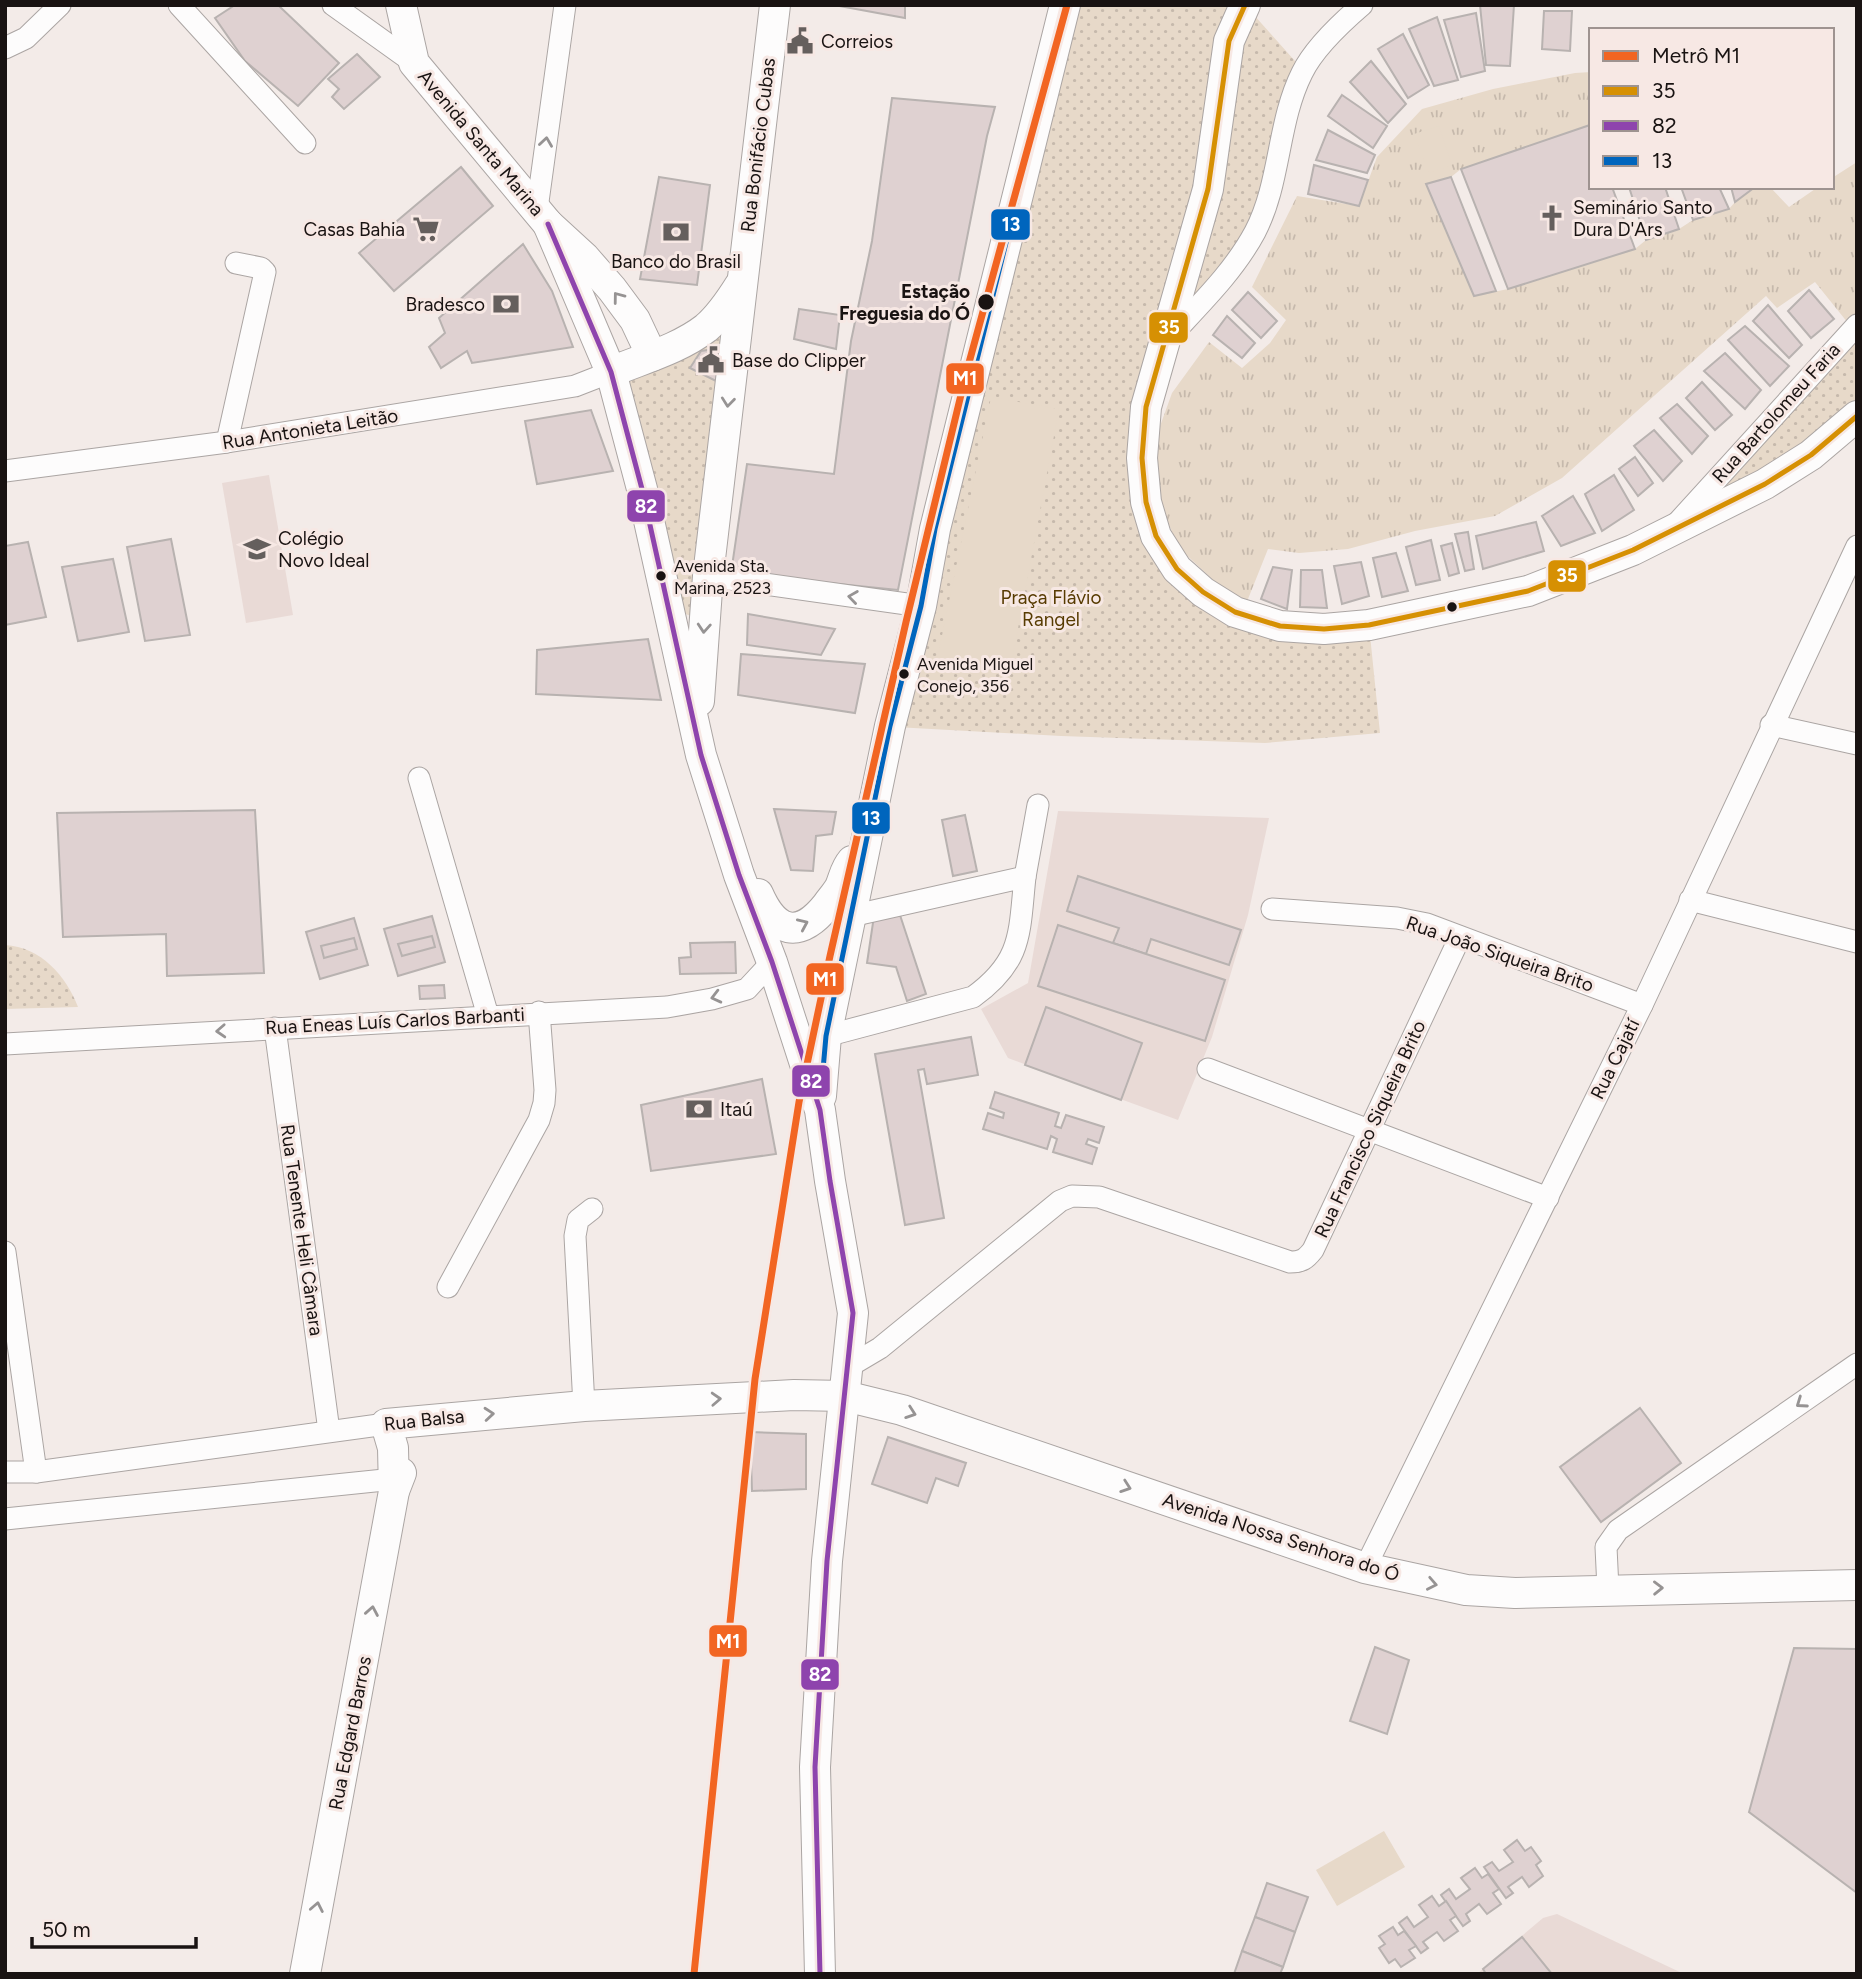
<svg xmlns="http://www.w3.org/2000/svg" width="1862" height="1979" font-family="Figtree,sans-serif">
<style>
.built{fill:#e9dad6}
.grass{fill:url(#grass-tufts)}
.park{fill:url(#park-dots)}
.pitch{fill:#e7d9c9}
.building{fill:#dfd1d1;stroke:#b8b2b0;stroke-width:2}
.lines{fill:none;stroke-linecap:round;stroke-linejoin:round}
.street-casing{stroke:#aba5a3;stroke-width:23}
.secondary-casing{stroke:#aba5a3;stroke-width:32}
.street{stroke:#fdfcfc;stroke-width:21}
.secondary{stroke:#fdfcfc;stroke-width:30}
.bus-1-casing{stroke:#f7e8e4;stroke-width:10}
.bus-2-casing{stroke:#f7e8e4;stroke-width:10}
.bus-3-casing{stroke:#f7e8e4;stroke-width:10}
.bus-1{stroke:#d69003;stroke-width:5}
.bus-2{stroke:#8e44ad;stroke-width:5}
.bus-3{stroke:#0065bd;stroke-width:5}
.metro-1-casing{stroke:#f7e8e4;stroke-width:12}
.metro-1{stroke:#f26522;stroke-width:7}
.oneway{stroke:#969393}
.stop-dot{fill:#191312;stroke:#f7e8e4;stroke-width:2.5}
.labels{text-anchor:middle;dominant-baseline:central;stroke-width:6;stroke-linejoin:round;paint-order:stroke}
.bus-label{font-size:17px;fill:#191312;stroke:#f7e8e4;text-anchor:start}
.poi-label{font-size:19px;fill:#191312;stroke:#f7e8e4;text-anchor:start}
.street-label{font-size:19px;fill:#191312;stroke:#f7e8e4}
.stop-label{font-size:19px;font-weight:bold;fill:#191312;stroke:#f7e8e4;text-anchor:end}
.park-label{font-size:19px;fill:#573b02;stroke:#f7e8e4}
.line-badge{stroke:#f7e8e4;stroke-width:2.5}
.badge-label{font-size:19px;text-anchor:middle;font-weight:bold;fill:#fff}
</style>
<defs>
<pattern id="grass-tufts" width="24" height="20" patternUnits="userSpaceOnUse" patternTransform="scale(1.75)"><rect width="24" height="20" fill="#e7d9c9"/><path d="M3 7l-1-3M5 7V3M7 7l1-3M15 17l-1-3M17 17v-4M19 17l1-3" fill="none" stroke="#c6b9ac"/></pattern>
<pattern id="park-dots" width="8" height="8" patternUnits="userSpaceOnUse" patternTransform="scale(1.75)"><rect width="8" height="8" fill="#e7d9c9"/><path d="M2 2h.1M6 6h.1" fill="none" stroke="#c6b9ac" stroke-width="1.8" stroke-linecap="round"/></pattern>
</defs>
<rect width="100%" height="100%" fill="#f3ebe8"/>
<g class="built">
<path d="M269 475 293 615 246 623 222 483Z"/>
<path d="M1058 811 1269 818 1248 915 1212 1037 1178 1120 1008 1058 981 1009 1028 983Z"/>
<path d="M1557 1914 1684 1974H1477L1543 1918Z"/>
</g>
<path class="grass" d="M1591 72V127L1589 125 1461 169 1451 177 1427 184 1474 296 1508 289 1635 249 1646 240 1679 229 1693 220 1729 209 1735 202 1755 187H1770L1789 207 1818 187H1832V178L1857 162V325L1852 328 1815 282 1777 308 1766 296 1562 478 1495 516 1415 531 1348 549 1299 553 1268 549 1244 609 1179 548 1161 506 1155 440 1172 393 1209 342 1242 368 1270 343 1286 320 1252 287 1297 196 1359 206 1377 157 1422 109 1493 89 1575 73Z"/>
<g class="park">
<path d="M1074 5H1245L1303 70 1255 231 1164 344 1146 407 1156 536 1244 609 1369 625 1380 733 1265 743 1061 736 895 727Z"/>
<path d="M740 285 697 618 668 608 611 372 652 356Z"/>
<path d="M1857 325V416L1667 533Z"/>
<path d="M5 945C41 947 66 976 78 1007L5 1009Z"/>
</g>
<g class="pitch">
<path d="M1439 126 1452 165 1429 173 1414 134Z"/>
<path d="M991 397 1059 409 1011 666 937 660Z"/>
<path d="M1384 1831 1405 1867 1337 1906 1316 1870Z"/>
</g>
<g class="building">
<path d="M235 5H278L339 63 298 106 245 61 215 18Z"/>
<path d="M834 5H905V18Z"/>
<path d="M1480 5H1514L1510 66 1486 65Z"/>
<path d="M1544 11H1572L1570 51 1542 49Z"/>
<path d="M1476 13 1485 71 1461 77 1444 20Z"/>
<path d="M1437 17 1458 80 1434 86 1409 29Z"/>
<path d="M1403 34 1429 85 1408 98 1378 49Z"/>
<path d="M357 54 380 77 344 109 332 97 339 89 328 79Z"/>
<path d="M1371 61 1406 104 1388 123 1350 82Z"/>
<path d="M1342 95 1387 126 1373 148 1328 116Z"/>
<path d="M892 98 995 107 987 136 898 590 731 573 747 464 834 474 851 341 872 241Z"/>
<path d="M1590 125 1591 187H1612L1635 249 1508 289 1461 169Z"/>
<path d="M1328 130 1375 155 1367 173 1316 160Z"/>
<path d="M1314 165 1368 180 1359 206 1308 194Z"/>
<path d="M461 167 493 206 394 291 359 253Z"/>
<path d="M659 177 710 185 697 285 640 279Z"/>
<path d="M1451 177 1496 291 1474 296 1426 184Z"/>
<path d="M1629 187H1665L1679 229 1646 240Z"/>
<path d="M1681 187H1719L1729 209 1693 220Z"/>
<path d="M1731 187H1755L1735 202Z"/>
<path d="M523 244 552 291 573 347 472 363 467 351 441 368 429 347 445 333 439 318Z"/>
<path d="M1809 290 1834 319 1811 338 1788 311Z"/>
<path d="M1248 292 1277 321 1261 338 1232 310Z"/>
<path d="M1768 305 1802 345 1789 358 1753 321Z"/>
<path d="M799 309 840 315 836 349 794 339Z"/>
<path d="M1227 316 1255 343 1242 358 1213 335Z"/>
<path d="M1745 326 1789 366 1770 386 1728 340Z"/>
<path d="M729 347 724 385 690 368 701 351Z"/>
<path d="M1725 353 1761 390 1745 409 1704 371Z"/>
<path d="M1702 382 1732 415 1715 430 1686 398Z"/>
<path d="M1677 404 1708 436 1692 454 1660 418Z"/>
<path d="M591 410 613 471 537 484 525 421Z"/>
<path d="M1654 430 1682 461 1663 481 1634 446Z"/>
<path d="M1635 457 1653 483 1638 496 1619 469Z"/>
<path d="M1614 475 1634 510 1602 531 1585 494Z"/>
<path d="M1573 496 1595 533 1561 546 1542 516Z"/>
<path d="M1536 522 1544 551 1483 569 1476 536Z"/>
<path d="M1468 532 1474 569 1465 571 1455 534Z"/>
<path d="M171 539 190 635 145 641 127 547Z"/>
<path d="M1431 540 1440 580 1416 585 1406 547Z"/>
<path d="M28 542 46 617 5 625V546Z"/>
<path d="M1452 543 1459 573 1449 576 1441 546Z"/>
<path d="M1396 553 1408 591 1382 597 1373 558Z"/>
<path d="M113 559 129 632 78 641 62 567Z"/>
<path d="M1361 562 1369 596 1342 604 1334 566Z"/>
<path d="M1273 567 1292 570 1287 609 1261 599Z"/>
<path d="M1301 570H1322L1327 608 1300 607Z"/>
<path d="M748 614 835 629 821 655 747 645Z"/>
<path d="M648 639 661 700 536 694 537 650Z"/>
<path d="M741 654 865 664 855 713 738 695Z"/>
<path d="M774 809 836 812 832 834 816 836 813 871 791 870Z"/>
<path d="M255 810 264 973 167 976 166 934 63 937 57 813Z"/>
<path d="M965 815 977 871 953 876 942 820Z"/>
<path d="M1078 876 1241 930 1229 965 1151 939 1146 954 1113 943 1119 928 1067 911Z"/>
<path d="M898 909 926 994 907 1001 896 967 867 963 874 916Z"/>
<path d="M432 916 445 962 398 976 384 929Z"/>
<path d="M354 918 368 965 320 979 306 932Z"/>
<path d="M1058 925 1225 980 1205 1041 1038 986Z"/>
<path d="M432 936 435 947 402 956 398 944Z"/>
<path d="M354 938 357 949 324 958 321 946Z"/>
<path d="M735 942 736 973 680 974 679 958 691 957 690 943Z"/>
<path d="M444 985 445 998 420 999 419 986Z"/>
<path d="M1046 1007 1142 1043 1121 1100 1025 1065Z"/>
<path d="M971 1037 978 1075 927 1084 924 1069 918 1070 944 1218 905 1225 875 1054Z"/>
<path d="M762 1079 776 1154 651 1171 641 1105Z"/>
<path d="M995 1092 1059 1113 1055 1126 1061 1128 1066 1115 1104 1127 1099 1143 1088 1139 1086 1144 1097 1148 1092 1164 1053 1152 1057 1139 1051 1136 1047 1149 983 1129 988 1113 1003 1118 1004 1113 990 1108Z"/>
<path d="M1640 1408 1681 1463 1601 1522 1560 1467Z"/>
<path d="M750 1432 806 1434V1489L752 1491Z"/>
<path d="M888 1437 966 1463 958 1486 936 1478 927 1503 872 1484Z"/>
<path d="M1375 1647 1409 1660 1387 1734 1350 1721Z"/>
<path d="M1794 1648 1857 1649V1893L1749 1812Z"/>
<path d="M1517 1840 1525 1851 1531 1847 1541 1861 1536 1865 1543 1876 1529 1887 1522 1877 1508 1887 1513 1893 1506 1898 1484 1867 1492 1862 1499 1871 1513 1862 1504 1850Z"/>
<path d="M1475 1868 1482 1878 1488 1874 1499 1889 1493 1893 1501 1904 1487 1914 1479 1904 1466 1914 1470 1921 1463 1926 1441 1895 1449 1889 1456 1899 1470 1889 1461 1878Z"/>
<path d="M1267 1883 1308 1897 1295 1932 1255 1917Z"/>
<path d="M1432 1896 1439 1906 1446 1901 1456 1916 1450 1920 1458 1931 1444 1941 1437 1932 1423 1942 1428 1948 1421 1953 1399 1923 1407 1917 1414 1927 1428 1917 1419 1905Z"/>
<path d="M1255 1917 1295 1932 1283 1967 1242 1951Z"/>
<path d="M1393 1927 1398 1935 1404 1931 1416 1946 1409 1950 1415 1958 1401 1967 1395 1959 1389 1963 1379 1948 1385 1944 1379 1936Z"/>
<path d="M1522 1937 1552 1974H1486L1483 1969Z"/>
<path d="M1242 1951 1283 1967 1280 1974H1234Z"/>
</g>
<g class="lines">
<g class="street-casing">
<g id="street">
<path d="M179 5 305 143"/>
<path d="M333 5 414 63"/>
<path d="M5 48 26 38 60 5"/>
<path d="M537 209 565 5"/>
<path d="M1167 340C1198 306 1233 273 1255 232 1281 182 1277 123 1302 73 1314 48 1341 23 1362 5"/>
<path d="M227 442 265 272 261 268 236 263"/>
<path d="M5 471 227 442 575 386 611 372"/>
<path d="M1678 522 1857 325"/>
<path d="M708 576 921 606"/>
<path d="M1771 725 1857 744"/>
<path d="M419 778 488 1016"/>
<path d="M1025 877 1038 805"/>
<path d="M1690 900 1857 942"/>
<path d="M1272 909 1397 918 1427 924 1642 1005"/>
<path d="M275 1028 329 1431"/>
<path d="M826 1036 973 997C1023 961 1019 933 1025 877L851 916"/>
<path d="M5 1044 667 1007 712 999 747 989 772 962"/>
<path d="M1208 1069 1548 1198"/>
<path d="M5 1252 36 1472"/>
<path d="M448 1287 539 1120 544 1103 545 1090 539 1012"/>
<path d="M848 1367 880 1348 1060 1201 1072 1196 1099 1197 1290 1262C1302 1262 1306 1259 1313 1250L1460 937"/>
<path d="M584 1406 575 1236 578 1220 592 1209"/>
<path d="M5 1472H36L386 1424"/>
<path d="M5 1519 394 1479"/>
<path d="M1365 1568 1642 1005 1857 546"/>
<path d="M1608 1589 1606 1547 1618 1530 1857 1364"/>
</g>
</g>
<g class="secondary-casing">
<g id="secondary">
<path d="M401 5 414 63 548 224 584 257 612 289 635 320 652 356"/>
<path d="M1245 5 1229 41 1208 189 1146 407 1142 458 1146 502 1156 536 1177 569 1203 592 1235 612 1280 626 1324 629 1369 625 1528 591 1633 550 1765 484 1811 455 1857 416"/>
<path d="M548 224 611 372 642 489 701 755 739 875 772 962 820 1110 830 1181 853 1313 827 1561 815 1767 820 1974"/>
<path d="M611 372C642 359 679 349 706 328 720 316 730 301 740 285"/>
<path d="M699 701 708 576 775 5"/>
<path d="M758 894C775 933 799 940 827 905 831 899 837 893 840 887 844 878 845 869 852 861"/>
<path d="M821 1096 826 1036 890 726 921 606 935 529 1065 5"/>
<path d="M394 1491 393 1448 386 1424 584 1406 794 1395 845 1396 902 1410 1365 1568 1466 1590 1515 1593 1857 1585"/>
<path d="M305 1974 394 1491 401 1473"/>
</g>
</g>
<use href="#street" class="street"/>
<use href="#secondary" class="secondary"/>
<g class="bus-1-casing">
<path id="bus-1" d="M1245 5 1229 41 1208 189 1146 407 1142 458 1146 502 1156 536 1177 569 1203 592 1235 612 1280 626 1324 629 1369 625 1528 591 1633 550 1765 484 1811 455 1857 416"/>
</g>
<g class="bus-2-casing">
<path id="bus-2" d="M548 224 611 372 642 489 701 755 739 875 772 962 820 1110 830 1181 853 1313 827 1561 815 1767 820 1974"/>
</g>
<g class="bus-3-casing">
<path id="bus-3" d="M821 1092 826 1036 890 726 921 606 935 529 1065 5"/>
</g>
<use href="#bus-1" class="bus-1"/>
<use href="#bus-2" class="bus-2"/>
<use href="#bus-3" class="bus-3"/>
<g class="metro-1-casing">
<path id="metro-1" d="M694 1974 755 1379 799 1102 830 956 906 622 967 370 1067 5"/>
</g>
<use href="#metro-1" class="metro-1"/>
</g>
<defs><path id="oneway-chevron" d="M-2-3.5L2.5 0L-2 3.5" fill="none" stroke-width="1.6" stroke-linecap="round" stroke-linejoin="round" transform="scale(1.75)"/></defs>
<g class="oneway">
<use href="#oneway-chevron" transform="translate(546 142) rotate(-82)"/>
<use href="#oneway-chevron" transform="translate(618 297) rotate(-127)"/>
<use href="#oneway-chevron" transform="translate(728 402) rotate(96)"/>
<use href="#oneway-chevron" transform="translate(853 597) rotate(-172)"/>
<use href="#oneway-chevron" transform="translate(704 628) rotate(94)"/>
<use href="#oneway-chevron" transform="translate(803 924) rotate(-24)"/>
<use href="#oneway-chevron" transform="translate(716 997) rotate(166)"/>
<use href="#oneway-chevron" transform="translate(221 1031) rotate(177)"/>
<use href="#oneway-chevron" transform="translate(716 1399) rotate(-3)"/>
<use href="#oneway-chevron" transform="translate(1801 1403) rotate(145)"/>
<use href="#oneway-chevron" transform="translate(911 1413) rotate(19)"/>
<use href="#oneway-chevron" transform="translate(489 1414) rotate(-5)"/>
<use href="#oneway-chevron" transform="translate(1126 1487) rotate(19)"/>
<use href="#oneway-chevron" transform="translate(1432 1584) rotate(11)"/>
<use href="#oneway-chevron" transform="translate(1658 1588) rotate(-1)"/>
<use href="#oneway-chevron" transform="translate(372 1611) rotate(-80)"/>
<use href="#oneway-chevron" transform="translate(317 1907) rotate(-79)"/>
</g>
<defs>
<g id="civic-bare" transform="scale(2.1)"><path d="M-.6-6.5H3V-4.5H.6V-3L4-1V1h2V6H-6V1h2V-1L-.6-3ZM-1.2 2.5V6h2.4V2.5Z" fill="#655f5d" stroke="#f7e8e4" stroke-width="2.5" paint-order="stroke"/></g>
<g id="church-bare" transform="scale(2.1)"><path d="M-1.2-6h2.4v3.5h3.3v2.4h-3.3V6h-2.4V-.1h-3.3v-2.4h3.3Z" fill="#655f5d" stroke="#f7e8e4" stroke-width="2.5" paint-order="stroke"/></g>
<g id="supermarket-bare" transform="scale(2.1)"><path d="M-6-5.5h2.5l.6 2H6L4.5 2H-2.5L-4.4-4H-6ZM-1.5 3.2a1.3 1.3 0 1 0 .1 0ZM3 3.2a1.3 1.3 0 1 0 .1 0Z" fill="#655f5d" stroke="#f7e8e4" stroke-width="2.5" paint-order="stroke"/></g>
<g id="bank-bare" transform="scale(2.1)"><path d="M-6-4H6V4H-6ZM0-2.3a2.3 2.3 0 1 0 0 4.6a2.3 2.3 0 1 0 0-4.6Z" fill="#655f5d" stroke="#f7e8e4" stroke-width="2.5" paint-order="stroke"/></g>
<g id="school-bare" transform="scale(2.1)"><path d="M0-5L7-2L0 1L-7-2ZM-4 1L0 2.5L4 1V4Q0 6-4 4Z" fill="#655f5d" stroke="#f7e8e4" stroke-width="2.5" paint-order="stroke"/></g>
</defs>
<g fill-rule="evenodd">
<use href="#civic-bare" x="800" y="41"/>
<use href="#church-bare" x="1552" y="218"/>
<use href="#supermarket-bare" x="426" y="229"/>
<use href="#bank-bare" x="676" y="232"/>
<use href="#bank-bare" x="506" y="304"/>
<use href="#civic-bare" x="711" y="360"/>
<use href="#school-bare" x="257" y="549"/>
<use href="#bank-bare" x="699" y="1109"/>
</g>
<g class="stop-dot">
<circle cx="986" cy="302" r="9"/>
<circle cx="661" cy="576" r="6"/>
<circle cx="1452" cy="607" r="6"/>
<circle cx="904" cy="674" r="6"/>
</g>
<g class="labels">
<g class="bus-label">
<text x="674" y="566">Avenida Sta.<tspan x="674" dy="22">Marina, 2523</tspan></text>
<text x="917" y="664">Avenida Miguel<tspan x="917" dy="22">Conejo, 356</tspan></text>
</g>
<g class="poi-label">
<text x="821" y="41">Correios</text>
<text x="1573" y="207">Seminário Santo<tspan x="1573" dy="22">Dura D'Ars</tspan></text>
<text x="405" y="229" text-anchor="end">Casas Bahia</text>
<text x="676" y="261" text-anchor="middle">Banco do Brasil</text>
<text x="485" y="304" text-anchor="end">Bradesco</text>
<text x="732" y="360">Base do Clipper</text>
<text x="278" y="538">Colégio<tspan x="278" dy="22">Novo Ideal</tspan></text>
<text x="720" y="1109">Itaú</text>
</g>
<g class="street-label">
<text transform="translate(481 143) rotate(50)">Avenida Santa Marina</text>
<text transform="translate(758 145) rotate(-83)">Rua Bonifácio Cubas</text>
<text transform="translate(1776 413) rotate(-48)">Rua Bartolomeu Faria</text>
<text transform="translate(310 429) rotate(-9)">Rua Antonieta Leitão</text>
<text transform="translate(1500 954) rotate(19)">Rua João Siqueira Brito</text>
<text transform="translate(395 1021) rotate(-3)">Rua Eneas Luís Carlos Barbanti</text>
<text transform="translate(1615 1059) rotate(-64)">Rua Cajatí</text>
<text transform="translate(1370 1129) rotate(-65)">Rua Francisco Siqueira Brito</text>
<text transform="translate(302 1230) rotate(82)">Rua Tenente Heli Câmara</text>
<text transform="translate(424 1420) rotate(-6)">Rua Balsa</text>
<text transform="translate(1281 1537) rotate(18)">Avenida Nossa Senhora do Ó</text>
<text transform="translate(350 1733) rotate(-79)">Rua Edgard Barros</text>
</g>
<g class="stop-label">
<text x="970" y="291">Estação<tspan x="970" dy="22">Freguesia do Ó</tspan></text>
</g>
<g class="park-label">
<text x="1051" y="597">Praça Flávio<tspan x="1051" dy="22">Rangel</tspan></text>
</g>
</g>
<g class="line-badge">
<rect x="990" y="208" width="41" height="33" rx="7" fill="#0065bd"/>
<rect x="1148" y="311" width="41" height="33" rx="7" fill="#d69003"/>
<rect x="945" y="362" width="40" height="33" rx="7" fill="#f26522"/>
<rect x="626" y="489" width="40" height="34" rx="7" fill="#8e44ad"/>
<rect x="1547" y="559" width="40" height="34" rx="7" fill="#d69003"/>
<rect x="851" y="801" width="40" height="34" rx="7" fill="#0065bd"/>
<rect x="805" y="962" width="40" height="34" rx="7" fill="#f26522"/>
<rect x="791" y="1064" width="40" height="34" rx="7" fill="#8e44ad"/>
<rect x="708" y="1624" width="40" height="34" rx="7" fill="#f26522"/>
<rect x="800" y="1658" width="40" height="33" rx="7" fill="#8e44ad"/>
</g>
<g class="badge-label">
<text x="1011" y="231">13</text>
<text x="1169" y="334">35</text>
<text x="965" y="385">M1</text>
<text x="646" y="513">82</text>
<text x="1567" y="582">35</text>
<text x="871" y="825">13</text>
<text x="825" y="986">M1</text>
<text x="811" y="1088">82</text>
<text x="728" y="1648">M1</text>
<text x="820" y="1681">82</text>
</g>
<rect width="1862" height="1979" fill="none" stroke="#191312" stroke-width="14"/>
<rect x="1589" y="28" width="245" height="161" fill="#f7e8e4" stroke="#9e9390" stroke-width="2"/>
<rect x="1603" y="51" width="35" height="10" fill="#f26522" stroke="#9e9390" stroke-width="2"/>
<text x="1652" y="63" font-size="21" fill="#191312">Metrô M1</text>
<rect x="1603" y="86" width="35" height="10" fill="#d69003" stroke="#9e9390" stroke-width="2"/>
<text x="1652" y="98" font-size="21" fill="#191312">35</text>
<rect x="1603" y="121" width="35" height="10" fill="#8e44ad" stroke="#9e9390" stroke-width="2"/>
<text x="1652" y="133" font-size="21" fill="#191312">82</text>
<rect x="1603" y="156" width="35" height="10" fill="#0065bd" stroke="#9e9390" stroke-width="2"/>
<text x="1652" y="168" font-size="21" fill="#191312">13</text>
<path d="M32 1937v10h164v-10" fill="none" stroke="#191312" stroke-width="3.5"/>
<text x="42" y="1937" font-size="21" fill="#191312" stroke="#f7e8e4" stroke-width="5" paint-order="stroke">50 m</text>
</svg>
